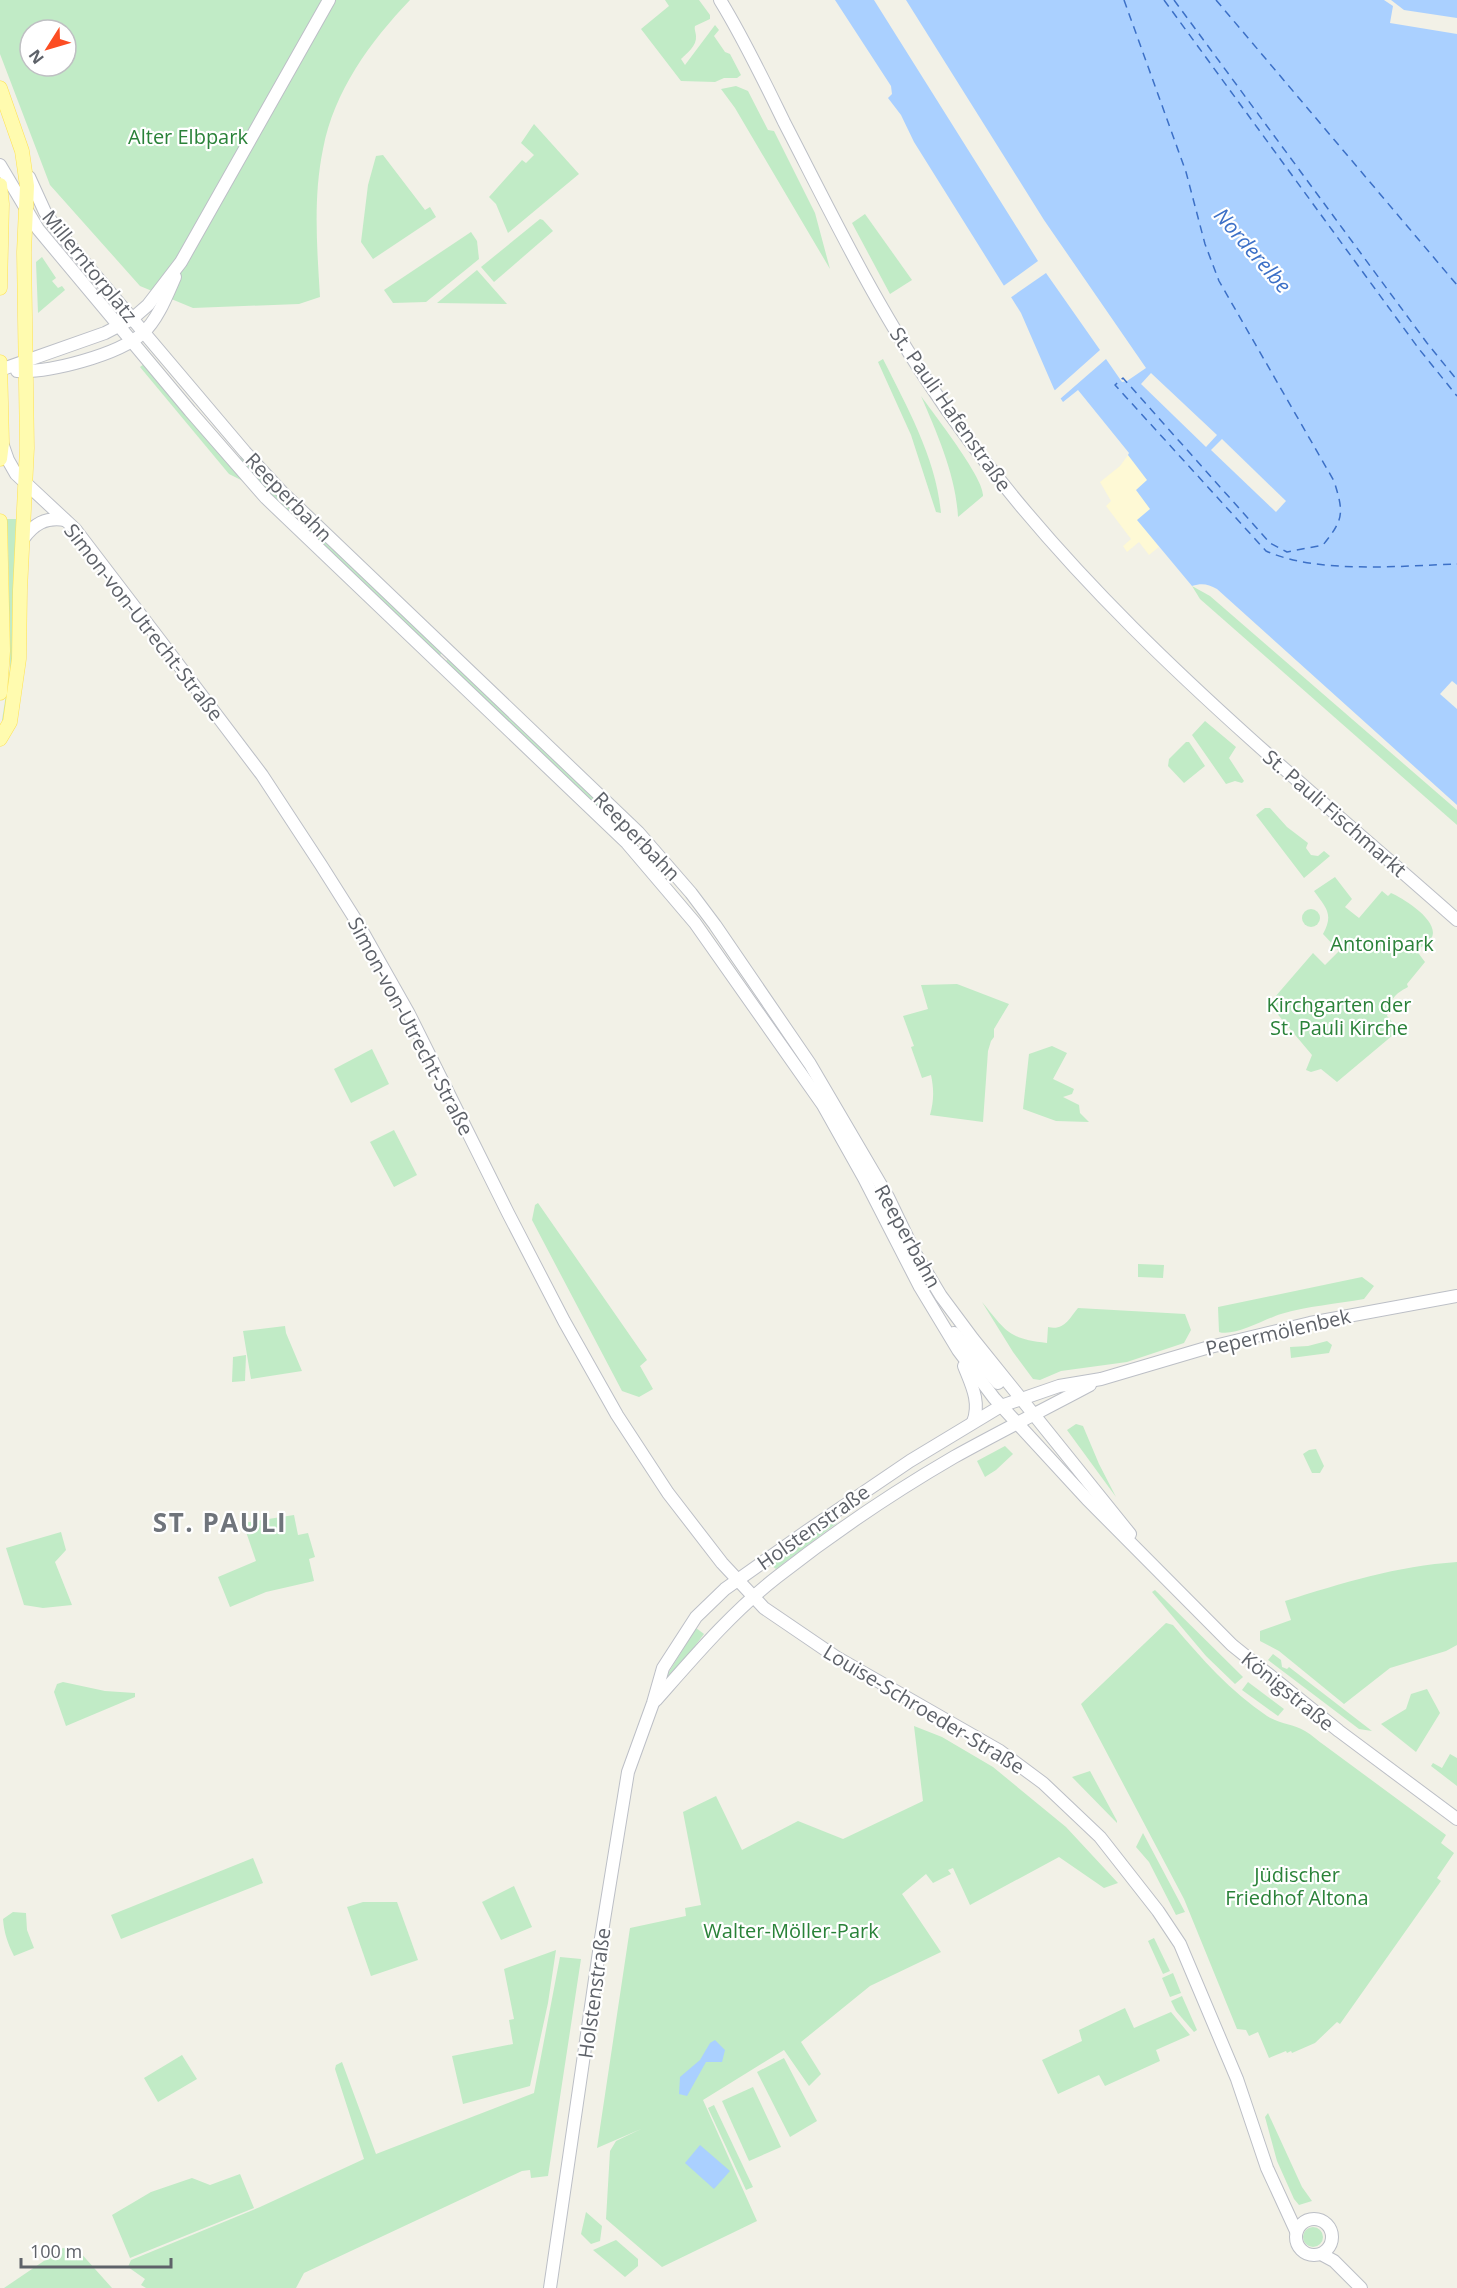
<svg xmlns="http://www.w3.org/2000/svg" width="1457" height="2288" font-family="'Open Sans',sans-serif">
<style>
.green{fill:#c1ebc6;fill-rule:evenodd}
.sand{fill:#fef9d5}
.water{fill:#aad0ff}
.pier{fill:#f2f1e7}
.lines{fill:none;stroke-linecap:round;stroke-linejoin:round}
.ferry{stroke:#3c70c7;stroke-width:1.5;stroke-dasharray:8 6;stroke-linecap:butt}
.secondary-casing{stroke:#bcbfc6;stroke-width:14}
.primary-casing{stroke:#ffe253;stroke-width:15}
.secondary{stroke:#fff;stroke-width:12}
.primary{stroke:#fffbaf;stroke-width:14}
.labels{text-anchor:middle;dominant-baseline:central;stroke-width:4.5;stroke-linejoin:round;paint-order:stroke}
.park-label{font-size:20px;fill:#2a8239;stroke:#fff}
.street-label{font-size:20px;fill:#5e6269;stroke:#fff}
.water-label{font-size:21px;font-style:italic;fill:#3c70c7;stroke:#fff}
.district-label{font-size:26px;font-weight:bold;letter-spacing:1.5px;fill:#6f747b;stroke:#fff}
</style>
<rect width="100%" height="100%" fill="#f2f1e7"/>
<g class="green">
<path d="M0 0H410C370 42 334 91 323 149 313 197 317 248 320 297L299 304 193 308 140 286 50 185 0 54ZM30 30H66V66H30Z"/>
<path d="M665 0H699L710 15V19L695 26C694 29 696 33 696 36 697 46 687 53 681 59L685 65 715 25 719 30 714 36 725 52 730 54 741 75 737 78H724L715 82 681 81 641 29 669 6Z"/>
<path d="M736 86 748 91 768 130 774 131 815 213 830 269 735 108 721 89Z"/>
<path d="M534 124 579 174 508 233 496 204 489 197 522 160 526 163 534 155 521 143Z"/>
<path d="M383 155 425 210 430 207 436 217 373 259 361 242 368 185 376 156Z"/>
<path d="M865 214 912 280 890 294 852 223Z"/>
<path d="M540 219 543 220 553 231 494 282 481 267Z"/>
<path d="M471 232 477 241 479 259 426 302 393 303 384 290Z"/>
<path d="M42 257 56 278 52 281 58 288 62 286 65 290 38 313 36 262Z"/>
<path d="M477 270 507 304 437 303Z"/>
<path d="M883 359C907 407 936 458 941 513L936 512 911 435 878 362Z"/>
<path d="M144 364 243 481 229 474 140 367Z"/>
<path d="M921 396C933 413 985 479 983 496L958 517C956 476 937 433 921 396Z"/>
<path d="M241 457 248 462 297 515 294 519 239 459Z"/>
<path d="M5 519H16L14 668 4 721 2 720 10 669 8 542Z"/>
<path d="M303 521 442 653 438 657 300 524Z"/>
<path d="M1192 586 1210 596 1457 810V825L1200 599Z"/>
<path d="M448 659 616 817 612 822 444 663Z"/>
<path d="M1205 721 1236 747 1229 758 1244 781 1242 783 1235 781 1226 784 1192 735Z"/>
<path d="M1186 742H1189L1205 766 1184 783 1168 766 1169 759Z"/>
<path d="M1265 808H1270L1287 827 1308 843 1306 848 1311 855 1318 856 1324 851 1330 856 1304 878 1256 815Z"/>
<path d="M1335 877 1352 899 1345 907 1359 918 1382 891 1388 896 1391 893C1403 898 1442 922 1431 939 1428 944 1421 947 1416 950L1425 962 1407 984 1408 987C1393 995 1391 999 1387 1016L1399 1030 1337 1082 1321 1069 1311 1072 1306 1070 1312 1055 1269 1004 1313 953 1325 965 1339 951 1323 934C1334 914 1326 908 1314 891Z"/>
<circle cx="1311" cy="918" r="9"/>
<path d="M957 984 1009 1004 994 1029V1037L991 1041 988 1051 983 1122 930 1115C934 1101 934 1089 931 1075L922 1078 911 1047 914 1046 903 1016 928 1009 921 985Z"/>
<path d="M1052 1046 1067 1053 1053 1079 1074 1089 1072 1094 1063 1097 1079 1105 1080 1113 1089 1122 1056 1121 1023 1109 1029 1054Z"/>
<path d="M372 1049 389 1084 351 1103 334 1069Z"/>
<path d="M394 1130 417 1175 394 1187 370 1142Z"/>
<path d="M538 1203 647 1360 640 1366 653 1389 639 1397 622 1391 532 1220 535 1205Z"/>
<path d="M1138 1264 1164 1265 1163 1278 1138 1277Z"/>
<path d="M1362 1277 1374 1286 1364 1299C1337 1304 1307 1306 1281 1314 1265 1319 1234 1337 1219 1332L1218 1307Z"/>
<path d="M982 1302C1006 1331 1008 1339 1047 1343L1048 1327C1064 1331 1069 1319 1078 1308L1185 1314 1191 1330 1184 1343 1127 1362 1061 1371 1040 1380 1033 1379 1013 1352Z"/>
<path d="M285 1326 286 1333 302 1371 251 1379 243 1331Z"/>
<path d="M1327 1341 1332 1345 1329 1353 1291 1358 1290 1347 1308 1346Z"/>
<path d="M246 1355 245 1381 232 1382 233 1357Z"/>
<path d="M1076 1424 1083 1426 1099 1464 1116 1497 1067 1430Z"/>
<path d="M1005 1446 1013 1454 996 1470 985 1477 977 1461Z"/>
<path d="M1316 1449 1324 1466 1320 1473H1312L1303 1454 1309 1450Z"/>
<path d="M294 1515 298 1535 308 1533 315 1557 309 1559 314 1581 266 1592 230 1607 218 1577 256 1561 243 1523Z"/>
<path d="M835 1520 837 1523 776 1569 771 1565Z"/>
<path d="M61 1532 66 1550 55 1562 72 1605 43 1608 24 1605 6 1548Z"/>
<path d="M1457 1562V1645L1446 1651 1390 1668 1344 1704 1279 1651 1260 1641V1631L1291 1620 1285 1601C1342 1583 1397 1566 1457 1562Z"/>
<path d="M1155 1590 1243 1677 1235 1684 1206 1656 1152 1592Z"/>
<path d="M1166 1623 1173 1625C1202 1659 1230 1691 1267 1716 1279 1724 1293 1724 1305 1731 1312 1735 1318 1741 1324 1745L1446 1835 1441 1843 1454 1853 1437 1878 1441 1881 1340 2024 1337 2022 1315 2043 1292 2053 1291 2051 1287 2053 1286 2051 1269 2058 1258 2032 1249 2036 1246 2030 1237 2029 1184 1899 1081 1704Z"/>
<path d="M696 1628 704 1634 668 1682 664 1680Z"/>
<path d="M1273 1654 1281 1660 1282 1667 1287 1669 1289 1667 1372 1731 1359 1729 1268 1660Z"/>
<path d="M63 1682 105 1691 135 1693V1697L66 1726 54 1692 57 1684Z"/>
<path d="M1248 1682 1284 1709 1278 1716 1242 1690Z"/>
<path d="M1427 1689 1440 1713 1416 1752 1381 1724 1406 1709 1411 1694Z"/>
<path d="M914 1726 942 1737 993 1767 1066 1827 1118 1883 1104 1888 1059 1857 970 1905 953 1868 948 1870 951 1874 933 1883 926 1874 902 1894 941 1952 870 1986 801 2042 821 2074 809 2086 784 2050 703 2100 757 2221 662 2267 606 2219 610 2151 616 2141 641 2129 597 2148 630 1928 686 1916 685 1908 701 1905 683 1812 716 1796 742 1850 798 1821 843 1839 923 1801Z"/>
<path d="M1450 1754 1457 1758V1786L1431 1766 1433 1763 1442 1768Z"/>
<path d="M1090 1771 1117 1821V1823L1072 1777Z"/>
<path d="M1143 1833 1185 1912 1176 1915 1149 1862 1136 1847Z"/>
<path d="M253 1858 263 1883 121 1939 111 1915Z"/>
<path d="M514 1886 532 1927 501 1940 482 1902Z"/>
<path d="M363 1902H397L418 1960 371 1976 347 1907Z"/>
<path d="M13 1912 26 1913 27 1930 34 1948 14 1956C8 1944 4 1933 3 1919Z"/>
<path d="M1154 1938 1170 1971 1163 1974 1148 1941Z"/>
<path d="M556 1950 548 2003 530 2086 463 2104 452 2056 513 2044 509 2020 514 2019 504 1969Z"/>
<path d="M560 1957 581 1959 548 2176 531 2178 530 2170 522 2171 304 2273 296 2288H146L141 2285 145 2279 128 2267 131 2260 260 2207 364 2159 335 2069 336 2065 342 2062 376 2154 534 2093Z"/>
<path d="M1173 1973 1181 1993 1170 1997 1162 1978Z"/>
<path d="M1182 1996 1197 2030 1194 2032 1176 2011 1171 2001Z"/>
<path d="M1125 2008 1134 2028 1171 2012 1190 2035 1156 2050 1160 2061 1105 2086 1099 2075 1058 2094 1042 2060 1082 2041 1079 2030Z"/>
<path d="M182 2055 197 2079 158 2102 144 2078Z"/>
<path d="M784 2058 817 2121 790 2137 757 2072Z"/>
<path d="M753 2087 781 2147 749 2161 722 2101Z"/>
<path d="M714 2105 753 2187 746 2190 708 2108Z"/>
<path d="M1268 2113 1302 2187 1312 2201 1299 2205 1294 2199 1277 2161 1265 2117Z"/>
<path d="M240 2174 254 2208 130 2258 112 2215 151 2192 192 2178 210 2185Z"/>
<path d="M586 2212 602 2226 600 2241 591 2244 581 2234Z"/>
<circle cx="1313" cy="2237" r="10"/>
<path d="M616 2240 638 2259V2266L625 2277 593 2250Z"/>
<path d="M63 2248 78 2250 112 2288H4Z"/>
</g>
<path class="sand" d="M1128 455 1148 480 1151 509 1138 520 1159 547 1149 555 1139 542 1127 552 1123 546 1131 539 1106 506 1111 501 1100 482 1120 466Z"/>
<g class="water">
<path d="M835 0H1384L1393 6 1390 23 1457 34V805L1217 589C1208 584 1202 583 1192 586L1137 520 1150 509 1136 490 1147 480 1128 455 1129 453 1078 390 1063 402 1054 389 1021 313 914 142 901 115 888 98 892 94 891 86Z"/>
<path d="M1391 0H1457V18L1404 10Z"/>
<path d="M715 2040 725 2050 722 2062H706L687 2096 679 2094 680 2077 700 2060 710 2043Z"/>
<path d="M700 2145 730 2171 714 2189 685 2163Z"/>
</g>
<g class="pier">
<path d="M874 0H906L1044 220 1146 368 1127 381 1122 382 1106 359 1060 399 1054 391 1100 350 1046 273 1010 298 1002 287 1038 261Z"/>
<path d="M1151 373 1217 435 1206 447 1141 384Z"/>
<path d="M1222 439 1286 501 1276 512 1211 450Z"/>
<path d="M1452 681 1457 685V709L1440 694Z"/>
</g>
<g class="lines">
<g class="ferry">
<path d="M1124 0 1186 172 1205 244 1219 281 1334 481C1344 513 1344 519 1323 545L1287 552 1270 543 1123 378 1115 385 1266 551C1317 574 1401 566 1457 564"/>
<path d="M1164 0 1419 349 1457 396"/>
<path d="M1174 0 1427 343 1457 380"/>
<path d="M1216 0 1457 285"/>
</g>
<g class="secondary-casing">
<g id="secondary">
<path d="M720 0C744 39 764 81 784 122 829 209 872 298 926 379 1068 595 1266 751 1457 920"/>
<path d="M0 165 38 229 190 411 266 498 627 843 695 923 823 1105 864 1178 920 1287 958 1350 994 1398 1087 1499 1232 1645 1339 1731 1457 1819"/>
<path d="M29 177 45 212 58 231 245 452 282 492 638 832 691 893 715 925 810 1064 888 1197 915 1253 941 1296 973 1339 1130 1534"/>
<path d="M0 370 105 333 132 319 148 305 181 262 329 0"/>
<path d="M17 371C49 373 118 355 143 333 158 319 167 295 175 277"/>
<path d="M2 443 8 460 16 474 75 529 159 639 262 775 321 865 357 922 409 1014 508 1213 564 1321 617 1415 668 1493 722 1563 764 1608 836 1657 1000 1751 1043 1783 1100 1837 1158 1911 1180 1944 1237 2079 1267 2168 1296 2231"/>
<path d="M23 539C34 524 45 517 65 520"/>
<path d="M954 1333 998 1383"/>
<path d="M964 1366C971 1384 981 1402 973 1422"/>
<path d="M656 1700C694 1657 732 1612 777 1577 833 1533 892 1493 954 1457 999 1432 1045 1409 1090 1385"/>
<circle cx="1314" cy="2237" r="18"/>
<path d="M1321 2254 1334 2261 1361 2288"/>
<path d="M550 2288 601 1938 628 1772 653 1703 663 1668 696 1617 725 1589 807 1531 910 1461 1001 1406 1059 1386 1101 1379 1206 1348 1310 1323 1457 1296"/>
</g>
</g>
<g class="primary-casing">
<g id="primary">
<path d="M0 88 22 151 27 186 24 252 27 448 20 590 19 659 10 722 0 739"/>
<path d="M0 185 2 204 0 288"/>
<path d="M0 362 2 443 0 459"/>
<path d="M0 521 3 651 0 693"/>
</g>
</g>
<use href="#secondary" class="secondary"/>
<use href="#primary" class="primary"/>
</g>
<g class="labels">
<g class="park-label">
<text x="188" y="136">Alter Elbpark</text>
<text x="1382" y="943">Antonipark</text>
<text x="1339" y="1004">Kirchgarten der<tspan x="1339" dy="23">St. Pauli Kirche</tspan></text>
<text x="1297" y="1874">Jüdischer<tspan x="1297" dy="23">Friedhof Altona</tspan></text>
<text x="791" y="1930">Walter-Möller-Park</text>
</g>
<g class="street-label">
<text transform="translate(90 266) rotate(51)">Millerntorplatz</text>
<text transform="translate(951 409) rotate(55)">St. Pauli Hafenstraße</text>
<text transform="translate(289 497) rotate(46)">Reeperbahn</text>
<text transform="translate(144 622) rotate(52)">Simon-von-Utrecht-Straße</text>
<text transform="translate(1335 813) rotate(41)">St. Pauli Fischmarkt</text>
<text transform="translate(637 836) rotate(46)">Reeperbahn</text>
<text transform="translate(411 1026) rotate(62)">Simon-von-Utrecht-Straße</text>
<text transform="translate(908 1236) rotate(61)">Reeperbahn</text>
<text transform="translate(1278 1332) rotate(-13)">Pepermölenbek</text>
<text transform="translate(813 1527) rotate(-35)">Holstenstraße</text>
<text transform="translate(1288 1691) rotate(39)">Königstraße</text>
<text transform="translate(924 1709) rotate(31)">Louise-Schroeder-Straße</text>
<text transform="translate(594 1993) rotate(-82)">Holstenstraße</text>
</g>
<g class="water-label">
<text transform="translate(1253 250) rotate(49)">Norderelbe</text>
</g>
<g class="district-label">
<text x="220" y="1522">ST. PAULI</text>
</g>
</g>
<g transform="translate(48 48) rotate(233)"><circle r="28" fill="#ffffff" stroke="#bfc0c3" stroke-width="1.5"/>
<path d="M0-4.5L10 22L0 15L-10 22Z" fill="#fc4d23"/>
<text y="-9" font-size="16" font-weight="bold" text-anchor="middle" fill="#5e6269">N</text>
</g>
<path d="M21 2258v9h150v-9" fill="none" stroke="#5e6269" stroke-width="3"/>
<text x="30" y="2258" font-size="18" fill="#5e6269" stroke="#ffffff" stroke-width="4.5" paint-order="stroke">100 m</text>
</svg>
